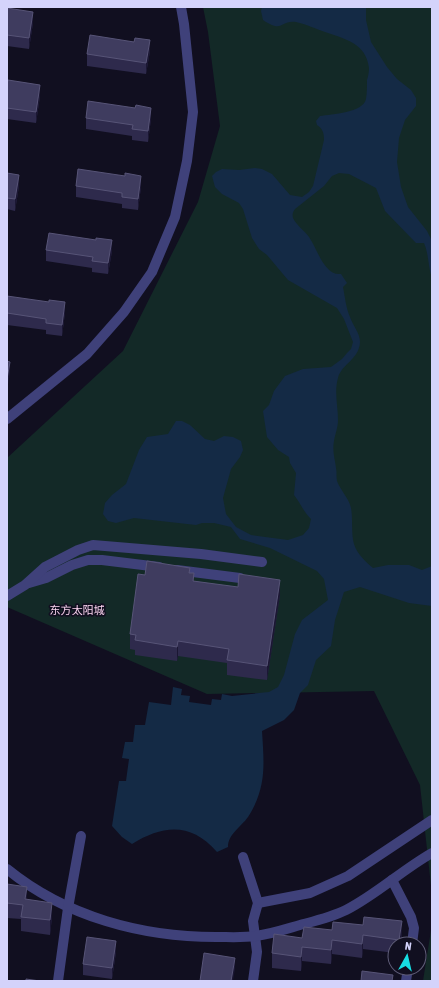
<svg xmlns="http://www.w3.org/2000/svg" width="439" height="988" font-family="'Asap Condensed','Noto Sans SC',sans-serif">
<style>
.green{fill:#132927}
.water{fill:#142a45}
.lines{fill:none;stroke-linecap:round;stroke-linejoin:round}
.street{stroke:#3f417a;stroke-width:10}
.wall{fill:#2e2a4c}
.shaded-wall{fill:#1b1733}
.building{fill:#3f3c5f;stroke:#575477}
.labels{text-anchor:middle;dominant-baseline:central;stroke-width:3.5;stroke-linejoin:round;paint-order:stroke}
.neighbourhood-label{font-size:11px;fill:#fbd4f0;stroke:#110f20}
</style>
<rect width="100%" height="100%" fill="#110f20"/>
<g class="green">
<path d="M203 7H432V895L420 785 374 691 207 694 7 607V458L123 351 198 202 220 126 208 32Z"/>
<path d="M432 924V981H423Z"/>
</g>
<path class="water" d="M262 7H366V20L371 42 387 67 397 79 411 90 416 98V106L405 120 399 138 397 162 401 187 408 207 427 231 432 241V279C428 266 429 255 424 243H416L385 211 376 188 349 174 339 173 332 176 324 186 295 209C293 212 292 214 293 218 296 225 305 231 309 237 317 248 324 276 341 274L347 283 343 287C345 297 346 308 350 317 353 326 360 333 360 342 359 360 342 363 338 378 334 392 338 406 338 420 338 428 335 434 334 441 332 451 335 459 336 468 337 472 336 477 337 481 340 490 349 498 351 508 353 519 351 534 354 544 357 554 366 562 373 568L388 565H409L422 570 432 566V606L409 603 360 587 344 592 335 620 331 646 316 660 308 685 300 693 294 710 284 720 262 731C264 764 267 787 248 817 241 827 228 834 228 847L217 852C191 822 163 825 132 844L122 837 112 826 119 781H126L129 759 122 758 125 742H133L135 725H145L149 702 171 705 173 687 182 689 181 695 190 696 189 702 211 705 212 699 221 700 222 694 232 696 269 692 278 687 284 675 295 634 302 620 328 600 324 579 317 571 270 548 240 539 231 527 214 523H202L196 525 134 518 116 523 108 521 103 514 105 503 112 495 126 484 139 450 147 437 168 434 176 421H182L190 425 205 439 214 441 224 436 233 437 241 441 243 450 240 457 231 469 223 498 226 514 236 527 251 535 288 540 303 535 309 528 311 519C303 511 301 504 294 495L296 473 290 463 289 457 278 450 267 437 263 411 269 405 274 391 285 376 303 369 331 367 342 359 347 353 351 349 353 342 344 319 337 308 288 280 267 255 259 249 252 238 243 209 239 203 222 194 215 187 212 176 216 172 222 169 239 170 255 168 262 169 272 174 290 195 302 197 309 192 313 186 324 140C324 133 323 129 317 125L316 121 320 116C332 114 363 113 366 99 367 93 367 86 367 80 368 77 369 72 369 68 366 43 345 39 325 32 316 29 306 24 296 22 279 20 284 34 263 20L261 11Z"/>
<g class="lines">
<g class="street">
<path d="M7 419 87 354 124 312 152 272 175 217 187 161 193 112 184 24 181 7"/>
<path d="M177 570 240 578"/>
<path d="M29 583 46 578 72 565 88 560H102L159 567"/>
<path d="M7 596 25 585 45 567 78 550 93 545 201 554 262 562"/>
<path d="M243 857 258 903 253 921 257 952 253 981"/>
<path d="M7 869C66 917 142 937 216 937 229 937 243 938 256 936 271 934 286 929 300 925 315 921 332 917 346 910 377 894 402 870 432 853"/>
<path d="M392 880 411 917 414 928 412 944"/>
<path d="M258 903 310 893 348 876 432 820"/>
<path d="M58 981 68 908 81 836"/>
<path d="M406 981 408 968"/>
</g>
</g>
<g class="wall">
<path d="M7 8 33 23 29 49 7 46Z"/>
<path d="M134 42 150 51 146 74 87 66V54Z"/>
<path d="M7 85 40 96 36 123 7 119Z"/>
<path d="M86 118 151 119 148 142 132 140V136L86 129Z"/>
<path d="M7 173 19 186 15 211 7 209Z"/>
<path d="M76 186 141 187 138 210 122 208V204L76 197Z"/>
<path d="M46 250 112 251 108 274 92 272V268L46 261Z"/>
<path d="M7 296 65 313 62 336 46 334V330L7 325Z"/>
<path d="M190 573 194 581 280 595 267 680 227 675V663L178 656 177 661 135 655V650L130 649V634L145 575Z"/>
<path d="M7 884 27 900 52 917 50 935 21 931V919L7 918Z"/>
<path d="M332 930 402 935 401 944H395V953L363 949 362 958 332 954 331 964 302 961 301 971 272 968V953Z"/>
<path d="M116 952 112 979 83 975V964Z"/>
</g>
<g class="shaded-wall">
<path d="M33 12V23L29 49V38Z"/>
<path d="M150 40V51L146 74V63Z"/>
<path d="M40 85V96L36 123V112Z"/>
<path d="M151 108V119L148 142V131Z"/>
<path d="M19 175V186L15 211V199Z"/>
<path d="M141 176V187L138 210V199Z"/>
<path d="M112 240V251L108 274V263Z"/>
<path d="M65 302V313L62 336V325Z"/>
<path d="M10 362V373L7 390V379Z"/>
<path d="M280 580V595L267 680V666Z"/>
<path d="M178 641V656L177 661V647Z"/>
<path d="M27 887V901L25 899Z"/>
<path d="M52 903V917L50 935V920Z"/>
<path d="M402 921V935L401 944H399Z"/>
<path d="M363 935V949L362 958V944Z"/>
<path d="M332 940V954L331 964V950Z"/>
<path d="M116 941V952L112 979V968Z"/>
<path d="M302 947V961L301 971V957Z"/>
<path d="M235 958V969L233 981H231Z"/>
</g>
<g class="building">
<path d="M7 8 33 12 29 38 7 35Z"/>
<path d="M90 35 134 42 135 38 150 40 146 63 87 54Z"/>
<path d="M8 80 40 85 36 112 7 108V85Z"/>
<path d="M88 101 135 108 136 105 151 108 148 131 132 129 133 125 86 118Z"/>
<path d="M78 169 125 176V173L141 176 138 199 122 197V193L76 186Z"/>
<path d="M7 173 19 175 15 199 7 198Z"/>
<path d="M49 233 96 240V238L112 240 108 263 92 261 93 257 46 250Z"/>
<path d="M7 296 49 302V300L65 302 62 325 46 323V319L7 313Z"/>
<path d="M7 361 10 362 7 379Z"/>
<path d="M147 561 190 568 189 573H194L193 581 238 587 239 574 280 580 267 666 227 660 229 649 178 641 177 647 135 640 136 635 130 634 138 574 145 575Z"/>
<path d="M7 884 27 887 25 899 52 903 50 920 21 917 23 905 7 903Z"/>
<path d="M364 917 402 921 399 940 363 935 362 944 332 940 331 950 302 947 301 957 272 953 274 934 302 938 304 927 332 930 333 922 363 925Z"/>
<path d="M87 937 116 941 112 968 83 964Z"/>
<path d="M204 953 235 958 231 981H200Z"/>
<path d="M362 971 393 975 392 981H361Z"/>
<path d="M26 979 40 981H26Z"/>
</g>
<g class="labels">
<g class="neighbourhood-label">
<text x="77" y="610">东方太阳城</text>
</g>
</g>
<rect width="439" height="988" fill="none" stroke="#d4d3fb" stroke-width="16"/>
<g transform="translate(407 956) rotate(8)"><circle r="19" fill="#110f20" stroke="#5f5d78"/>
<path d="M0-3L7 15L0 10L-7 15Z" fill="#17dee3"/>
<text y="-6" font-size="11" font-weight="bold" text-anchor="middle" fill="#d4d3fb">N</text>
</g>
</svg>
